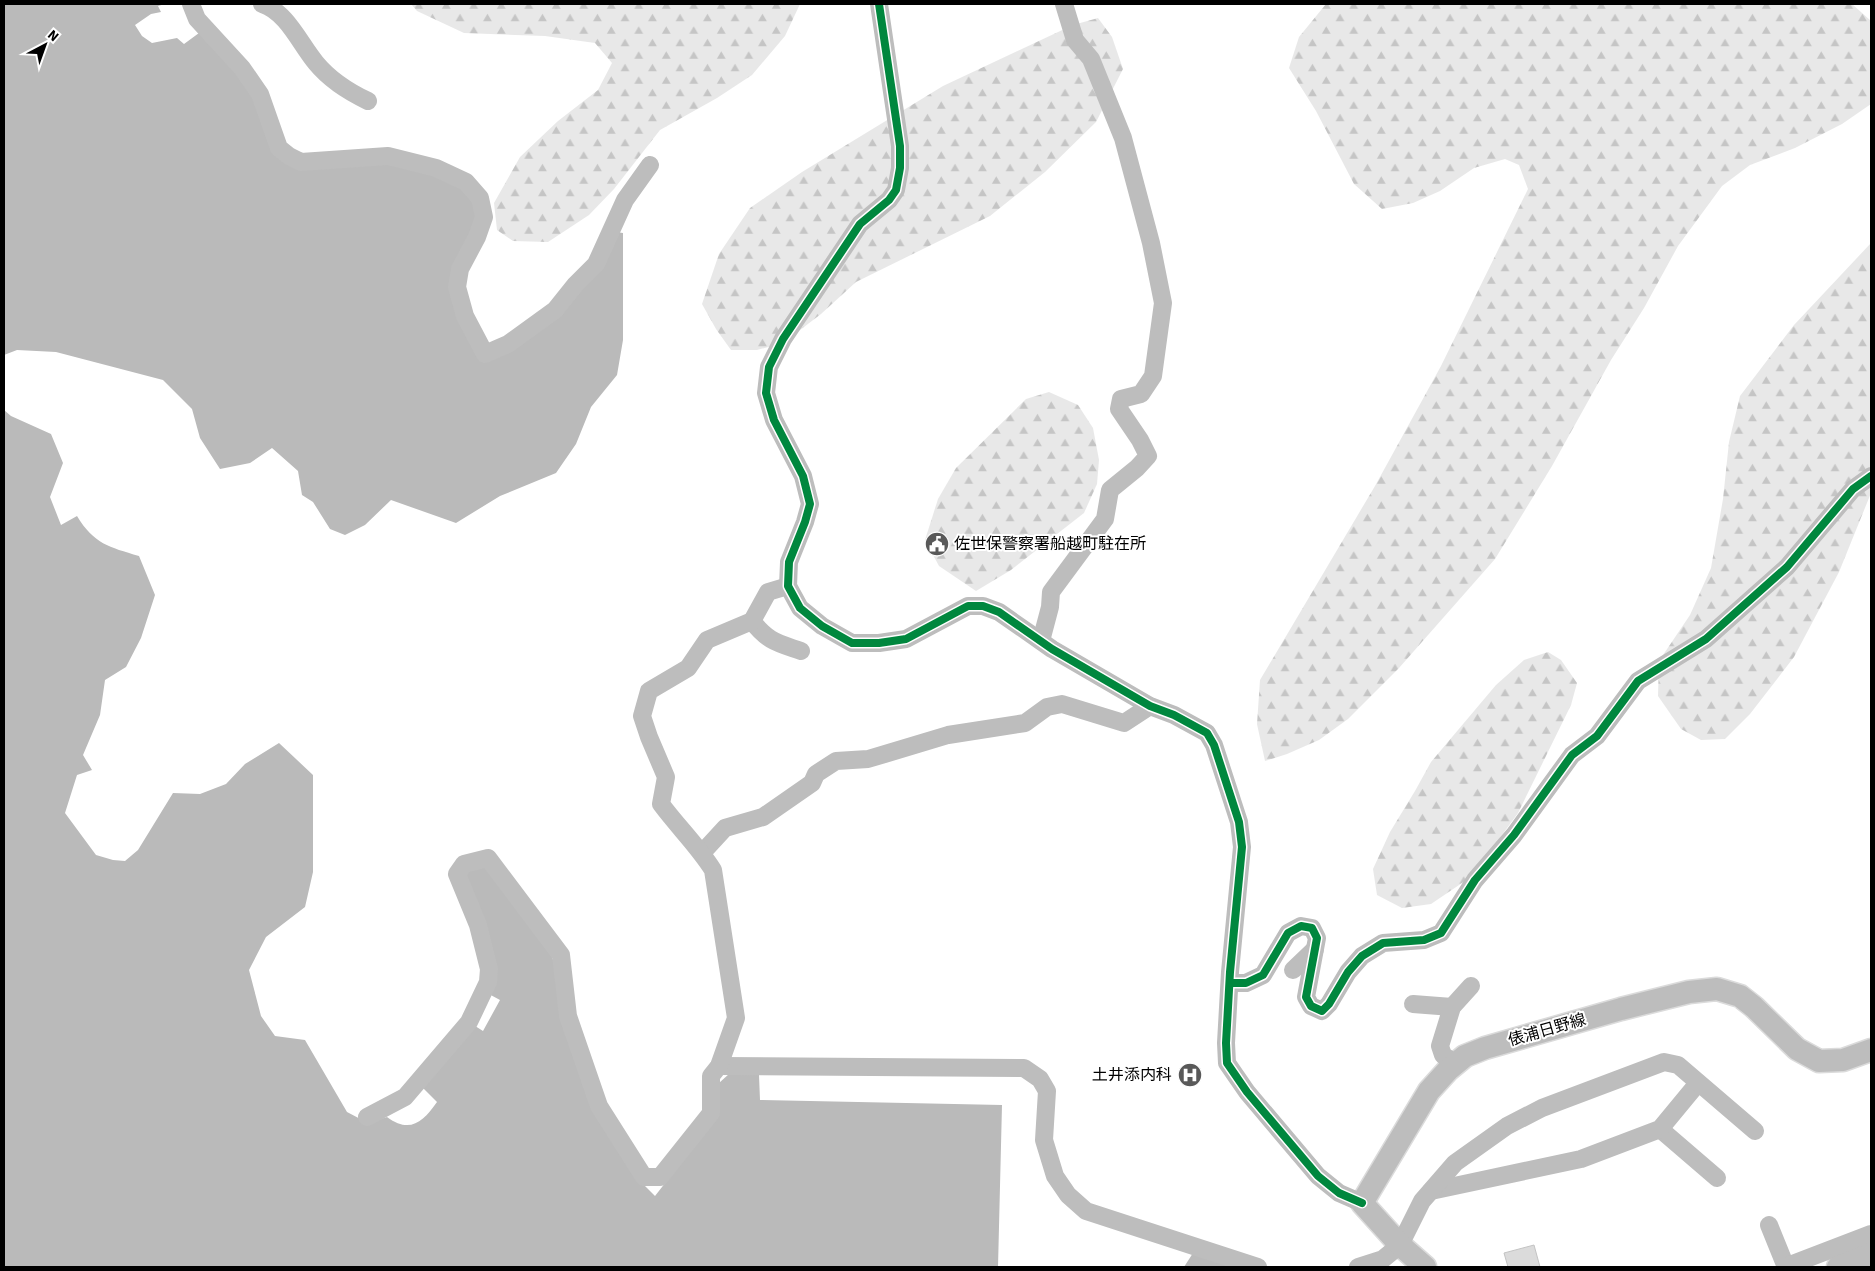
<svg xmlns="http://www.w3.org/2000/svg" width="1875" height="1271" font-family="'Source Sans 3','Noto Sans JP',sans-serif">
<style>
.forest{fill:url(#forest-firs)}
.water{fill:#bababa}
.building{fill:#dbdbdb;stroke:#c3c3c3}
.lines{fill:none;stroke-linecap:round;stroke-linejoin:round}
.major-casing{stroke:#dbdbdb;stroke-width:25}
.minor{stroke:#bdbdbd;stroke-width:18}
.major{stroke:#bdbdbd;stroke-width:22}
.cycleway-casing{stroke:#fff;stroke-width:11}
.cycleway{stroke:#00873e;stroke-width:8}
.labels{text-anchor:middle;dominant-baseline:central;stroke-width:4;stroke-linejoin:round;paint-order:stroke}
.poi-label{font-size:16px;fill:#000;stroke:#fff;text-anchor:start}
.street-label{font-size:16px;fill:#000;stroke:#fff}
</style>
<defs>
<pattern id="forest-firs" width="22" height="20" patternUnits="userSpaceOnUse" patternTransform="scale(1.25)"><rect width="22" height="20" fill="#e8e8e8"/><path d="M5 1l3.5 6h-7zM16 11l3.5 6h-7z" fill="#c5c5c5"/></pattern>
</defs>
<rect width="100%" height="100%" fill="#fff"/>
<g class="forest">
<path d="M411 4H800L785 36 752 75 717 98 660 130 614 189 589 215 548 242 513 241 497 230 494 203 520 157 558 121 598 90 612 63 595 43 545 36 464 33 417 11Z"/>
<path d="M1326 4H1852L1871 21V104L1842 124 1795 148 1750 165 1722 186 1678 246 1644 308 1611 360 1552 466 1495 559 1399 668 1348 719 1319 740 1287 754 1265 761 1257 724 1260 680 1375 486 1441 366 1528 189 1519 165 1505 159 1474 168 1440 191 1413 203 1382 209 1354 184 1316 111 1289 68 1299 37Z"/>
<path d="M1098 18 1112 37 1123 69 1096 122 1045 172 990 216 856 282 821 314 783 343 757 350H731L716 329 702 304 719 254 750 208 802 172 943 86 1073 25Z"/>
<path d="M1871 243V493L1839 572 1794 657 1750 714 1725 739 1701 740 1681 729 1658 696 1659 661 1690 615 1711 568 1723 499 1729 442 1740 396 1794 325Z"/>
<path d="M1049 392 1078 405 1093 428 1099 460 1097 484 1084 513 1011 570 976 591 939 566 925 540 938 499 956 468 1026 399Z"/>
<path d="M1548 652 1561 660 1577 683 1571 705 1518 813 1486 857 1465 881 1431 904 1402 908 1377 895 1373 869 1390 832 1415 791 1431 762 1496 685 1524 660Z"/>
</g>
<g class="water">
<path d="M4 4H165L158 6 161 12 151 14 135 25 142 36 152 43 177 38 184 44 199 33 241 74 289 163 380 162 445 177 471 193 478 208 476 227 454 269 482 359 514 347 616 232 623 233V340L617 375 591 407 576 444 556 473 500 496 456 523 391 500 365 525 345 535 330 529 313 502 302 495 298 471 272 448 250 463 220 469 200 438 192 409 163 380 56 352 17 350 4 355Z"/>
<path d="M4 410 11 416 51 434 63 463 50 497 61 525 77 516C94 544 109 547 139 556L155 595 141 638 126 667 105 680 100 715 83 755 92 770 77 775 65 813 96 855 113 860 125 861 138 850 173 793 200 794 226 784 245 764 279 743 313 775V872L305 907 266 937 249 970 261 1016 275 1036 305 1040 347 1112 368 1123 387 1117C410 1134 423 1122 437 1102L421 1086 472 1024 483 1031 500 1000 487 993 464 877 465 868 484 863 549 949 633 1174 655 1196 718 1115 719 1083 729 1074 759 1075 760 1100 1002 1105 998 1267H4Z"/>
<path d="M1193 1253 1237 1267H1184Z"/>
</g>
<path class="building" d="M1534 1245 1540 1267H1508L1504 1253Z"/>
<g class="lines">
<g class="major-casing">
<g id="major">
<path d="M1425 1267 1400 1245 1362 1203 1429 1091 1448 1070 1465 1056 1485 1048 1621 1009 1689 992 1717 989 1740 996 1754 1007 1797 1049 1819 1061 1843 1060 1871 1050"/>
<path d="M1838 1267 1871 1254"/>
</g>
</g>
<g class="minor">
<path d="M191 4 197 19 242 68 260 94 279 148 289 156 301 162 388 156 436 168 466 182 480 198 484 217 477 237 460 269 457 287 465 316 485 354 508 344 555 310 575 285 596 264 625 200 650 165"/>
<path d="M262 4C287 12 300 44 316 63 330 80 349 92 368 101"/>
<path d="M879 4 900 146V168L896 190 889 200 860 224 783 339 769 367 766 393 774 420 803 476 810 504 805 522 789 562 788 586 800 608 822 626 852 643H879L906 639 968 606H983L999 612 1052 649 1150 706 1174 715 1207 733 1214 745 1239 822 1242 847 1230 972 1226 1043 1227 1063 1247 1092 1318 1176 1339 1193 1362 1203"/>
<path d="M752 621C768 642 778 643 801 651"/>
<path d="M1041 641 1050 607 1051 592 1105 519 1110 490 1137 468 1148 456 1140 440 1119 409 1121 399 1141 394 1153 376 1163 303 1151 243 1123 138 1091 59 1075 40 1064 4"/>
<path d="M702 853 725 828 763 817 812 783 816 774 836 761 868 759 948 735 1025 723 1047 707 1062 704 1124 723 1150 706"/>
<path d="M1293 970 1315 949"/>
<path d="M1230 983H1246L1263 975 1288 933 1301 926 1312 928 1317 938 1306 997 1311 1006 1322 1011 1329 1004 1348 972 1362 956 1383 943 1424 940 1441 933 1475 880 1514 835 1572 755 1597 736 1638 681 1706 639 1787 567 1853 489 1871 476"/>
<path d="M1413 1004 1452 1007"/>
<path d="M1455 1064 1443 1055 1440 1046 1452 1007 1471 986"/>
<path d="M719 1066 1024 1068 1040 1079 1047 1091 1044 1140 1055 1176 1068 1195 1086 1211 1258 1267"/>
<path d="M367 1117 405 1097 469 1022 488 982 489 969 478 925 457 874 464 864 488 858 561 955 568 1016 599 1106 644 1177H660L711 1113V1076L719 1066 736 1018 713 870C698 846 678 827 661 804L666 777 649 737 642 716 649 691 688 668 707 640 752 621 768 592 788 586"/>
<path d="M1660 1129 1717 1178"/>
<path d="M1431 1191 1581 1159 1660 1129 1698 1083"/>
<path d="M1769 1225 1786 1267"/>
<path d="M1358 1267 1383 1259 1400 1245 1422 1201 1455 1163 1507 1126 1542 1108 1664 1062 1678 1065 1755 1131"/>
<path d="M1785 1267 1871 1234"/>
</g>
<use href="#major" class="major"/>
<g class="cycleway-casing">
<g id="cycleway">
<path d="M879 4 900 146V168L896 190 889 200 860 224 783 339 769 367 766 393 774 420 803 476 810 504 805 522 789 562 788 586 800 608 822 626 852 643H879L906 639 968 606H983L999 612 1052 649 1150 706 1174 715 1207 733 1214 745 1239 822 1242 847 1230 972 1226 1043 1227 1063 1247 1092 1318 1176 1339 1193 1362 1203"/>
<path d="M1230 983H1246L1263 975 1288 933 1301 926 1312 928 1317 938 1306 997 1311 1006 1322 1011 1329 1004 1348 972 1362 956 1383 943 1424 940 1441 933 1475 880 1514 835 1572 755 1597 736 1638 681 1706 639 1787 567 1853 489 1871 476"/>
</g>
</g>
<use href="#cycleway" class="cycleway"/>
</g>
<defs>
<g id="civic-disc" transform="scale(1.25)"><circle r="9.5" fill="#595959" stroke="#fff"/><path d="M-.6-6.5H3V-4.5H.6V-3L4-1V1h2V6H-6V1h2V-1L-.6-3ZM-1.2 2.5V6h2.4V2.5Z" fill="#fff"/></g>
<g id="hospital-disc" transform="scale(1.25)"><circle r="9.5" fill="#595959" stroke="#fff"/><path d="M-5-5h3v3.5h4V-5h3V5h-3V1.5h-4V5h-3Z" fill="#fff"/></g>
</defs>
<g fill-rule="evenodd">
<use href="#civic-disc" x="937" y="544"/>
<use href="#hospital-disc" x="1190" y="1075"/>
</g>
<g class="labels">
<g class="poi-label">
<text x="954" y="544">佐世保警察署船越町駐在所</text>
<text x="1172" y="1075" text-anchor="end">土井添内科</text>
</g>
<g class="street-label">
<text transform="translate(1547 1030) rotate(-16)">俵浦日野線</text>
</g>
</g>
<rect width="1875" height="1271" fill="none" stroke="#000000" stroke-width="10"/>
<g transform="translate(45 45) rotate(41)" stroke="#ffffff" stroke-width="4" paint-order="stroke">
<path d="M0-4L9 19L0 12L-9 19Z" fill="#000000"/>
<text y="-8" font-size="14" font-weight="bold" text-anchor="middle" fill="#000000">N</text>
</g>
</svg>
